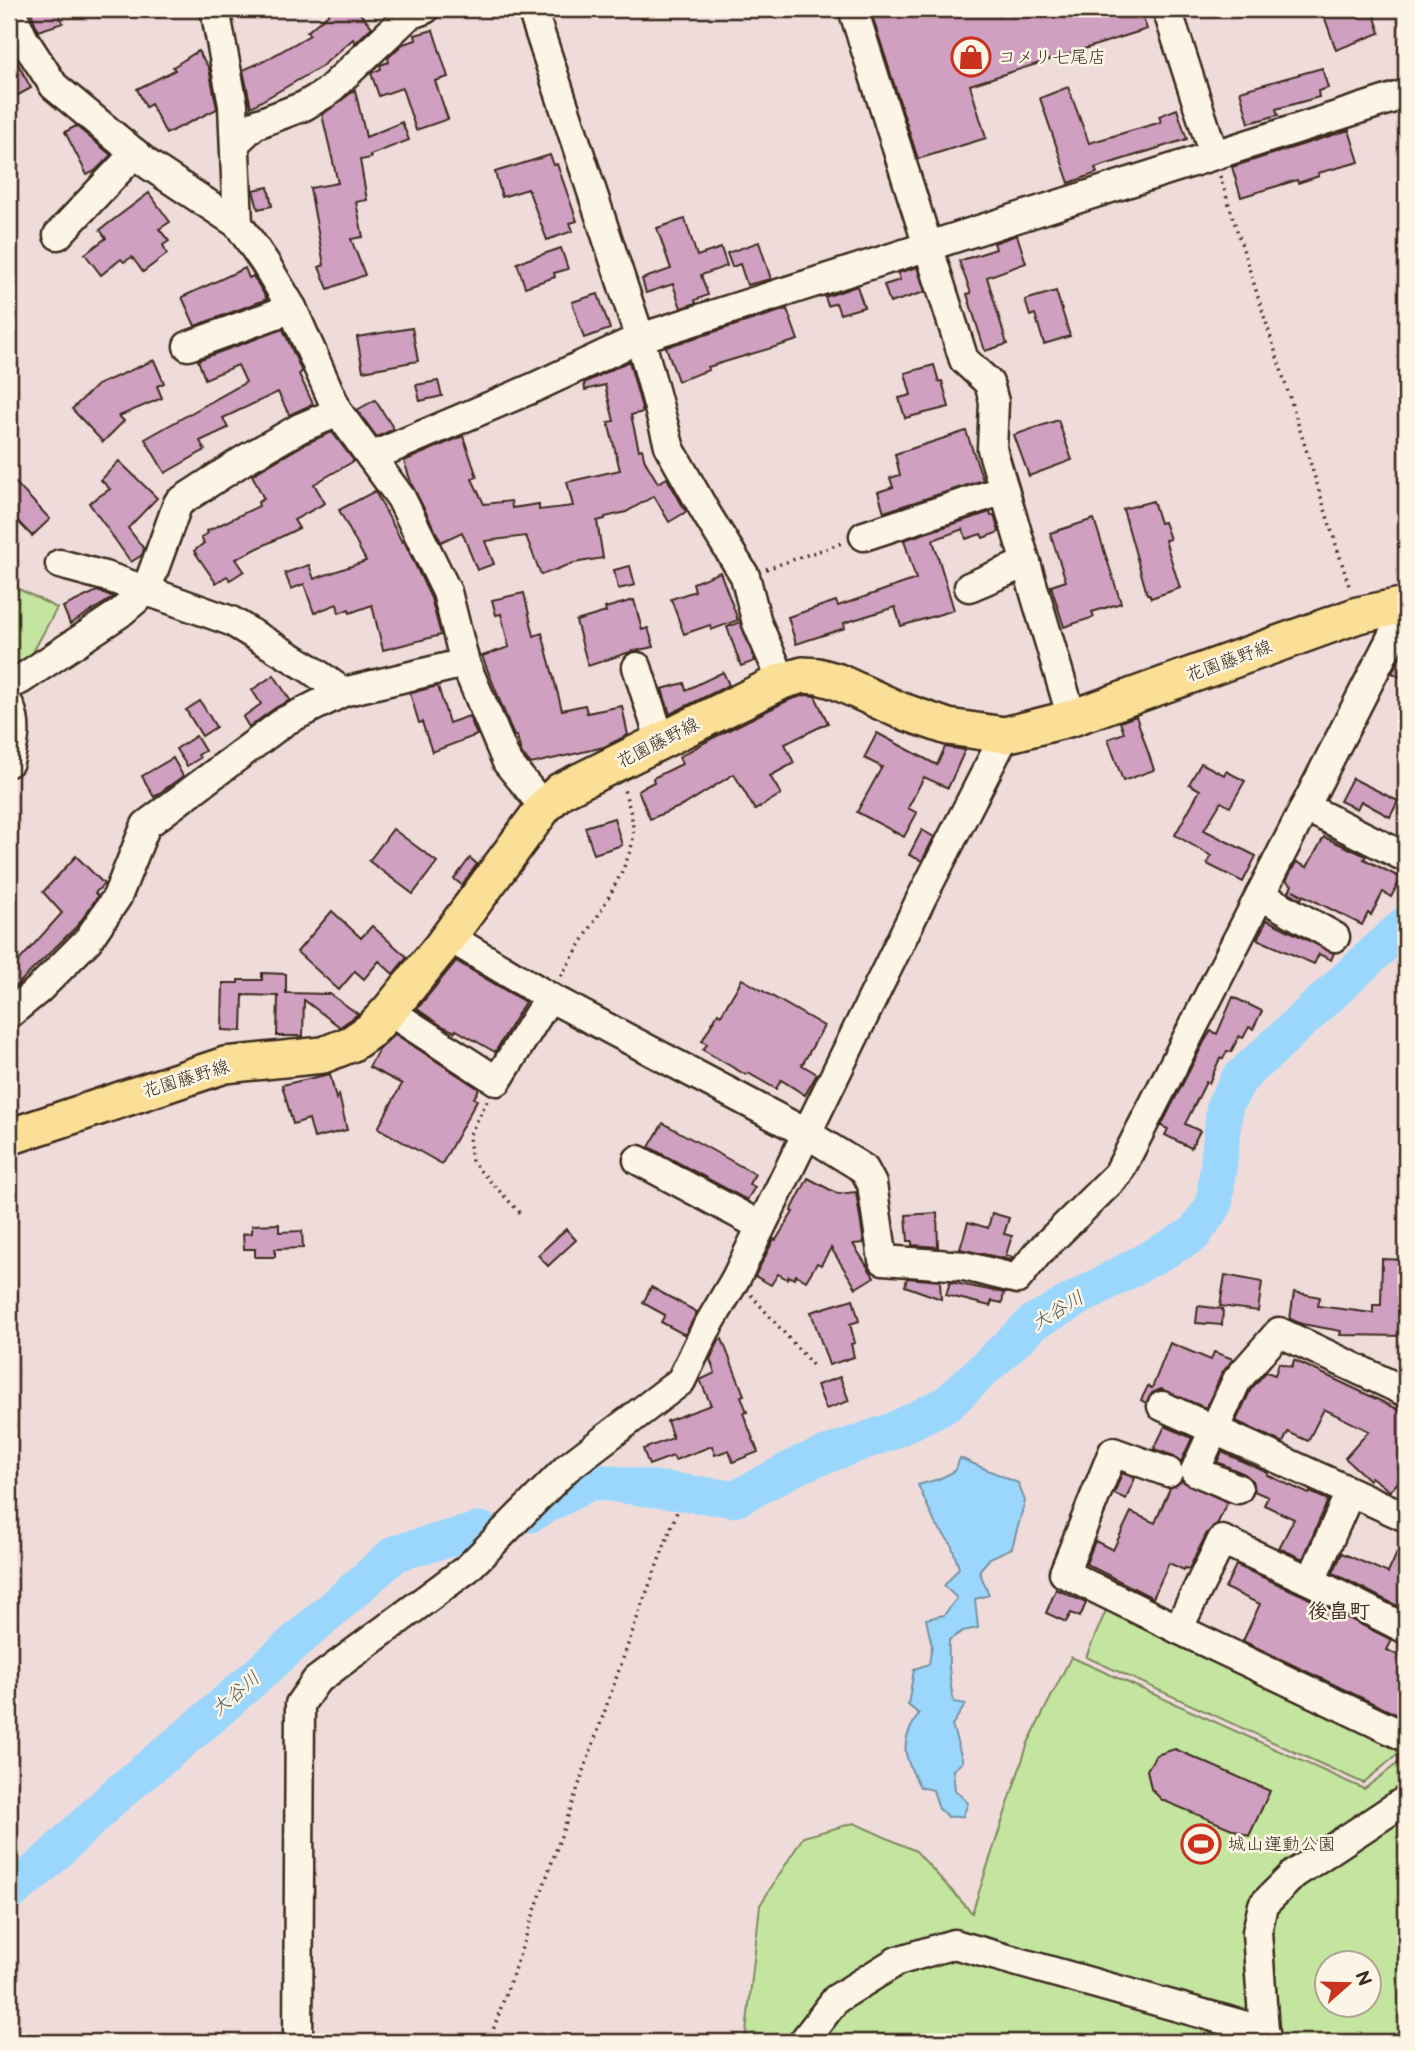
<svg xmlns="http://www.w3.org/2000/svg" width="1415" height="2051" font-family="'Balsamiq Sans','Klee One',sans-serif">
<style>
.green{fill:#c3e59f;stroke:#7f885e;stroke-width:2;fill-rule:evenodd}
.water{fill:#9bd7fc;stroke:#7592a3;stroke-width:2}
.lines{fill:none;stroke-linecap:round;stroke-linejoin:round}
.river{stroke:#9bd7fc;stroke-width:37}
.building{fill:#d0a0c0;stroke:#3b2a1e;stroke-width:2}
.minor-casing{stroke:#3b2a1e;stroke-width:33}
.major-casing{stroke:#3b2a1e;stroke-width:40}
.path{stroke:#3b2a1e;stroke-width:3.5;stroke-dasharray:2 5;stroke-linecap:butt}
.minor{stroke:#fcf5e5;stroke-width:28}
.major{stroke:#fbdf96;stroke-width:35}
.labels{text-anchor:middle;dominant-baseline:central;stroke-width:5;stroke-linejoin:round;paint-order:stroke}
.poi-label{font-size:18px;fill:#3b2a1e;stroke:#fcf5e5;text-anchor:start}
.street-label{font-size:18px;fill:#3b2a1e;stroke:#fcf5e5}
.water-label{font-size:19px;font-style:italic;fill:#535556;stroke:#fcf5e5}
.quarter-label{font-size:21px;font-weight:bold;fill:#3b2a1e;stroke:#fcf5e5}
</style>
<rect width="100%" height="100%" fill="#efdcda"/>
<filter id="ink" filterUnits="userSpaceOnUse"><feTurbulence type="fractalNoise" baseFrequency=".0143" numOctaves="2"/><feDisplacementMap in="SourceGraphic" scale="14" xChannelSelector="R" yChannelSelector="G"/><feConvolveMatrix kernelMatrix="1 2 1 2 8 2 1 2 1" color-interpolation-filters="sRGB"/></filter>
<g filter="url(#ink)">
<g class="green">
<path d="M9 584 57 608 9 696Z"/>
<path d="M1107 1608 1404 1749 1363 1783 1086 1657Z"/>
<path d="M1071 1657 1364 1789 1406 1757V2042H745L760 1905 803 1837 854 1823 916 1851 972 1913 1028 1743ZM1328 1964H1370V2006H1328Z"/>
</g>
<path class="water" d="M960 1458 1018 1483 1025 1501 1012 1548 990 1558 979 1571 989 1595 975 1599 978 1628 963 1631 949 1640C948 1661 949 1681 954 1702L966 1704 952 1725 963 1762 953 1770 955 1790 968 1803 963 1816 948 1817 939 1809 933 1790 920 1787C904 1756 898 1744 919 1714L908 1705 914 1669 929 1664 932 1646 926 1619 944 1615 957 1598 944 1586 959 1568 951 1544 935 1523 918 1485 939 1479 955 1471Z"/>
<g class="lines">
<g class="river">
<path d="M530 1514 591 1481 735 1499 801 1464 892 1431 947 1404 1034 1322 1193 1235 1214 1205 1225 1105 1239 1079 1406 924"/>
<path d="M9 1893 40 1868 115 1796 202 1724 396 1553 481 1530"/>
</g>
</g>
<g class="building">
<path d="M30 9H57L63 23 38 31Z"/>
<path d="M334 9H356L372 27 355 43 353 39 321 67 251 107 243 70 264 61 310 35 307 32Z"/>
<path d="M870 9H1140L1147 29 970 85 986 138 918 159Z"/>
<path d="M1335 9H1363L1365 14 1373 11 1380 33 1336 50 1323 13Z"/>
<path d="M433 30 448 77 435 81 448 119 416 130 402 88 379 96 371 73 381 69 380 65 389 62 388 58 403 44 416 40 415 35Z"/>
<path d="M9 47 31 88 9 100Z"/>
<path d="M198 51 209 68 217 109 166 134 151 104 146 107 137 89 175 70 173 67Z"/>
<path d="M1322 68 1328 88 1318 91 1319 97 1276 109 1278 115 1249 123 1240 91Z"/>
<path d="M1068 87 1089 143 1161 122 1159 116 1177 109 1187 139 1095 168 1097 173 1069 183 1040 98Z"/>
<path d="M355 90 366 137 402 122 409 140 370 155 371 158 360 160 367 200 356 202 363 237 351 239 365 275 328 289 319 267 324 265 310 188 338 183 322 115Z"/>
<path d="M76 126 111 155 95 171 87 175 65 132Z"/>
<path d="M1349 130 1359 162 1318 173 1319 176 1298 183 1297 180 1241 197 1232 167Z"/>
<path d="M550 155 554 165 557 164 577 221 570 223 573 231 547 240 528 189 502 197 495 172Z"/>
<path d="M268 187 272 206 258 209 253 190Z"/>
<path d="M149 193 170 222 159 229 169 241 163 245 167 254 143 272 132 257 124 262 121 259 101 275 85 254 106 238 100 230Z"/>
<path d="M685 219 697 256 721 248 727 266 701 275 708 295 695 300 696 303 681 308 673 284 646 293 642 279 671 269 657 228Z"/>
<path d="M1017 235 1026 263 987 277 1007 344 985 351 967 294 971 293 959 261 996 249 994 243Z"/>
<path d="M759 242 771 279 747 285 740 264 732 267 727 253Z"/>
<path d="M561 248 568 269 554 273 555 277 525 287 517 263Z"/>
<path d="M917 267 925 292 890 303 884 285 900 280 898 273Z"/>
<path d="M245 268 249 278 253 276 267 299 195 326 182 297Z"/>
<path d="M857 286 864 307 840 314 836 303 828 306 825 297Z"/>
<path d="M1056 291 1070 336 1044 344 1035 314 1030 316 1025 300Z"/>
<path d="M598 294 610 329 584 338 572 302Z"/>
<path d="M787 309 798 340 708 367 709 370 678 381 666 347Z"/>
<path d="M412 328 418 361 363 371 357 337Z"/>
<path d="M283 329 302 372 299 374 313 404 289 415 278 392 223 418 228 428 200 441 205 450 165 473 145 439 246 382 238 365 205 379 198 360Z"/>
<path d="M154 360 164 383 157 386 162 398 119 416 124 421 103 442 72 409 97 385Z"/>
<path d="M629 361 643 412 631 415 639 450 642 449 645 461 658 483 667 478 686 512 669 522 654 496 626 512 605 517V519L597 521 603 558 574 563 541 575 526 536 485 541 494 564 477 570 462 532 441 542 412 485 404 461 463 436 477 477 472 479 484 504 511 501 512 508 539 504V510L573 506 567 482 620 470 608 422 614 421 605 385 585 390 584 383Z"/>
<path d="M934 365 939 382 942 381 949 407 905 418 899 398 911 395 905 373Z"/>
<path d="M438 381 442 396 420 401 416 385Z"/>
<path d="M375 400 394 429 377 437 357 410Z"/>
<path d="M1058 420 1072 460 1029 476 1014 435Z"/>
<path d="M966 431 983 480 884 512 878 492 893 487 890 478 900 475 895 454Z"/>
<path d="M332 432 354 461 314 484 325 503 294 520 299 528 236 559 244 571 230 580 227 576 216 583 194 551 204 543 201 538 208 533 207 531 259 506 258 502 264 499 252 475 307 443Z"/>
<path d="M119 461 157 498 128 528 144 549 142 555 131 562 89 503 110 489 101 480Z"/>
<path d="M9 476 50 519 32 536 9 512Z"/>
<path d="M375 491 402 542 404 541 431 598 441 635 383 650 372 605 350 613 349 609 339 613 337 604 314 613 304 584 291 589 285 573 309 565 314 579 366 561 339 510Z"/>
<path d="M1153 501 1160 523 1164 522 1170 539 1165 540 1180 588 1151 598 1149 594H1147L1123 509Z"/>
<path d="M990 512 991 516 994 515 999 532 983 538 981 534 966 539 963 529 933 540 954 610 901 626 895 607 844 623 845 628 796 644 788 617 836 601 838 606 916 579 904 540Z"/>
<path d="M1094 519 1121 603 1092 612 1094 617 1064 627 1051 586 1066 581 1050 533Z"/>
<path d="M630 566 635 585 618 589 614 570Z"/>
<path d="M720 572 738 620 711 630 710 625 684 634 671 599 695 591 693 583Z"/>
<path d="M97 591 114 597 70 624 63 607Z"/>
<path d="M524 593 534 636 542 633 562 710 585 705 587 713 622 706 628 735 604 747 531 764 521 753 517 736H514L482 656 509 647 501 614 496 615 492 600Z"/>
<path d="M634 600 642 630 648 628 654 647 633 651 588 666 576 621 606 612 605 608Z"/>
<path d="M740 622 755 661 741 666 727 627Z"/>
<path d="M1406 645V667L1401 677 1392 673Z"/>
<path d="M723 672 729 685 670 714 662 689 684 683 686 690Z"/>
<path d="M274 675 290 700 275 708 249 727 243 717 261 704 252 690Z"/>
<path d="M438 686 449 723 469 716 477 735 432 752 422 722 419 723 410 693Z"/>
<path d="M805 695 815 696 828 723 785 744 794 763 770 776 781 794 755 810 734 774 684 805 650 819 638 790 654 782 653 778 682 764 679 757 715 737 789 700Z"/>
<path d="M200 701 216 727 202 736 186 710Z"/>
<path d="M1136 716 1154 770 1123 781 1108 739 1124 733 1120 722Z"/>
<path d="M877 733 937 765 945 747 965 750 948 788 924 777 908 808 917 813 904 837 857 812 882 767 864 758Z"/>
<path d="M196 736 205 751 198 755 200 758 187 766 176 749Z"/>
<path d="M173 758 183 776 154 797 142 776Z"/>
<path d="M1201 763 1224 775 1226 771 1245 781 1230 807 1221 802 1204 830 1256 856 1243 882 1207 864 1211 856 1175 835 1200 790 1189 784Z"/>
<path d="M1352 778 1398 801 1390 817 1361 801 1357 809 1340 801Z"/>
<path d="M614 818 622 845 594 854 585 827Z"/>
<path d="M393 829 437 862 413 894 369 861Z"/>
<path d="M922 830 934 837 922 861 909 855Z"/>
<path d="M1324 837 1366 856 1364 859 1401 878 1391 897 1383 892 1371 915 1368 913 1362 925 1293 890 1303 896 1301 899 1289 892 1292 885 1286 881 1296 862 1307 867Z"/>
<path d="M76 856 104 884 95 893 98 896 78 925 14 988 9 984V953L19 961 62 913 43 892Z"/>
<path d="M470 858 477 864 462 885 454 879Z"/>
<path d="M332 911 361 938 372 926 407 957 393 974 379 961 364 979 355 971 339 990 297 952Z"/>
<path d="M1267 920 1334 953 1331 960 1319 954 1314 964 1257 939Z"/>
<path d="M456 961 525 1002 495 1052 456 1030 455 1032 442 1026 417 1009Z"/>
<path d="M262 973 286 974V993L330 994 358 1014 340 1027 304 1000 303 1036H277L278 996 243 995 242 1031 222 1030 223 983H238V980H262Z"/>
<path d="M742 979 824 1026 802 1065 817 1074 805 1095 781 1080 776 1089 748 1073 746 1075 703 1050 707 1044 702 1041 718 1013 721 1015Z"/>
<path d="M1233 997 1262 1011 1253 1029 1249 1027 1243 1038 1239 1036 1231 1052 1227 1051 1223 1059 1220 1058 1209 1083 1206 1082 1185 1124 1200 1131 1191 1148 1165 1135 1168 1129 1161 1126 1204 1042 1211 1031 1217 1034Z"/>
<path d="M395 1034 479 1089 474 1098 477 1100 442 1164 378 1128 402 1084 369 1067 379 1049Z"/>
<path d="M330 1074 336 1099 339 1095 347 1130 314 1138 309 1119 293 1124 282 1085Z"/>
<path d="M663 1123 755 1174 749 1184 755 1187 747 1200 649 1147Z"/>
<path d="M808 1178 838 1194 856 1192 864 1243 853 1244 874 1277 856 1288 831 1248 821 1265 817 1263 806 1281 796 1275 794 1279 789 1276 787 1279 778 1274 771 1285 755 1276 774 1239 776 1240 793 1212 791 1211Z"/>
<path d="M937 1213 938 1247 912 1245V1241H908L906 1215Z"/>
<path d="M992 1213 1009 1218 1004 1234 1012 1236 1006 1255 1013 1257 1011 1260 960 1249 968 1222 988 1228Z"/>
<path d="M279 1224V1232L302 1231 303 1248 275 1249V1257H255V1249H244L243 1234 252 1233V1225Z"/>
<path d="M566 1229 576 1240 548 1266 538 1255Z"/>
<path d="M1382 1259 1406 1260V1336L1340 1335 1341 1331 1302 1324 1290 1319 1294 1292 1320 1297 1318 1306 1373 1313V1305H1381Z"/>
<path d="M1225 1275 1262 1282 1258 1311 1220 1306Z"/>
<path d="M907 1278 940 1281 941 1299 905 1286Z"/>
<path d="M950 1282 1004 1293 1002 1303 992 1301 990 1306 946 1295Z"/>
<path d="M651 1287 697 1312 685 1335 661 1322 665 1315 643 1303Z"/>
<path d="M853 1299 859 1321 850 1324 855 1343 851 1344 854 1357 829 1365 811 1312Z"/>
<path d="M1198 1306 1223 1309 1222 1325 1196 1323Z"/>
<path d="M722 1339 744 1395 741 1396 747 1412 743 1413 758 1452 733 1462 729 1450 715 1455 712 1446 675 1460 673 1456 649 1465 643 1449 673 1438 667 1421 711 1405 700 1380 715 1373 710 1359 719 1341Z"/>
<path d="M1170 1343 1211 1360 1214 1352 1233 1359 1222 1373 1206 1408 1161 1389 1152 1393 1146 1403 1141 1400 1148 1386 1152 1388Z"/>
<path d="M1294 1360 1406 1413V1474L1390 1491 1371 1477 1369 1480 1345 1458 1369 1431 1324 1409 1308 1441 1288 1432 1283 1443 1236 1421 1251 1389 1266 1372 1275 1375 1279 1363 1292 1367Z"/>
<path d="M840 1377 849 1401 826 1409 817 1385Z"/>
<path d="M1165 1426 1192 1438 1181 1462 1174 1456 1154 1449Z"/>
<path d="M1222 1452 1268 1473 1267 1475 1309 1494 1310 1492 1328 1500 1303 1559 1279 1548 1294 1519 1264 1505 1268 1497 1254 1491 1252 1480 1245 1474 1217 1462Z"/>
<path d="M1122 1473 1135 1478 1126 1499 1114 1494Z"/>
<path d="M1182 1481 1227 1502 1217 1525 1207 1533 1189 1569 1185 1568 1184 1570 1169 1563 1153 1598 1086 1564 1095 1541 1113 1550 1131 1512 1155 1523 1170 1488Z"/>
<path d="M1406 1533 1405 1610 1333 1573 1342 1553 1388 1573Z"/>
<path d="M1236 1565 1304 1596 1392 1640 1387 1650 1406 1659V1719L1243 1641 1260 1604 1225 1588Z"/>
<path d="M1056 1589 1086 1603 1080 1617 1071 1613 1066 1622 1046 1613Z"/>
<path d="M1175 1749 1270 1791 1249 1836 1162 1800 1151 1789 1147 1770 1156 1755Z"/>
</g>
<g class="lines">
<g class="minor-casing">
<g id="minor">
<path d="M10 9 23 38 54 86 149 165 238 224 265 263 292 308 338 412 401 498 447 592 465 663 507 762 544 807"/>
<path d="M215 9 233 105 238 224"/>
<path d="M532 9 640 338 670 449 706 513 745 576 757 623 782 681"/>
<path d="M853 9 964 360 989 383 994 402 992 449 1072 718"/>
<path d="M1167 9 1214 155"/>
<path d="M235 143 254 125 304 106 326 93 409 15 425 9"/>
<path d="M58 235 135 153"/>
<path d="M188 346 292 308"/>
<path d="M371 457 533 388 640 338 1406 94"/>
<path d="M864 536 1004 490"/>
<path d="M60 564 108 577 231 621 309 668 343 692"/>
<path d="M969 587 1026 563"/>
<path d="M637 667 661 742"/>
<path d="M9 684 20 680 120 613 146 591 178 503 244 460 300 428 338 412"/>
<path d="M9 705C18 725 14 741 9 762"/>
<path d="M1305 807 1401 855"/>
<path d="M1260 895 1335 937"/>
<path d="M449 937 549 997 806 1133 864 1169 872 1184 883 1260 964 1266 1017 1279 1038 1253 1118 1174 1406 609"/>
<path d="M389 1011 497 1081 549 997"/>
<path d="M9 1014 38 990 88 940 117 897 146 825 285 721 343 692 465 663"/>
<path d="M638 1160 761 1226"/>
<path d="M1162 1406 1406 1517"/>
<path d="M1168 1472 1113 1452 1064 1573 1178 1629"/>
<path d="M1238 1489 1195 1471 1237 1380 1279 1332 1406 1392"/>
<path d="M1350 1492 1311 1581 1222 1540 1178 1629 1406 1737"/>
<path d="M1311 1581 1406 1629"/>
<path d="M298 2042 300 1704 316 1681 468 1568 567 1468 681 1381 705 1331 736 1278 922 897 1005 735"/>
<path d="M803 2042 836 1999 897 1961 954 1944 1264 2031"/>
<path d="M1268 2042 1264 2031 1257 1932 1263 1905 1294 1874 1406 1800"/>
</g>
</g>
<g class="major-casing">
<path id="major" d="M9 1137 225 1065 323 1055 351 1044 371 1030 389 1011 441 947 544 807 560 791 782 681 803 675 818 676 836 681 899 710 948 727 1005 735 1072 718 1358 615 1406 605"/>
</g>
<g class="path">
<path d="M1220 176 1350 589"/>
<path d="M766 569 842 543"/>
<path d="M561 976C578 947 632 867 633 837 634 820 629 806 624 790"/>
<path d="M487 1101 469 1136 472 1162 523 1216"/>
<path d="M751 1295 815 1368"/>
<path d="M489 2042 640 1610 677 1512"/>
</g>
<use href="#minor" class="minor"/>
<use href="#major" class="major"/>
</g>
</g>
<defs>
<g id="shop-ring" transform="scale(2.0125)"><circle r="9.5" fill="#fcf5e5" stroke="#c8321e" stroke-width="1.5"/><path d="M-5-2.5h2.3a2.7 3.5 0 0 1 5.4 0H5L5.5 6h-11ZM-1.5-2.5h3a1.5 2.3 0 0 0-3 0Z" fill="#c8321e"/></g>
<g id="stadium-ring" transform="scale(2.0125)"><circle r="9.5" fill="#fcf5e5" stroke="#c8321e" stroke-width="1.5"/><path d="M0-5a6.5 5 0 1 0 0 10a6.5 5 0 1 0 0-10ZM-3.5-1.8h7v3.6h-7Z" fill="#c8321e"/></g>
</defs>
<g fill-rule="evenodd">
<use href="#shop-ring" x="971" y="57"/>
<use href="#stadium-ring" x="1201" y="1844"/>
</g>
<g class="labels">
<g class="poi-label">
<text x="998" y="57">コメリ七尾店</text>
<text x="1228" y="1844">城山運動公園</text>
</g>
<g class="street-label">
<text transform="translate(1229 661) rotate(-20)">花園藤野線</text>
<text transform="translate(658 743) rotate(-27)">花園藤野線</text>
<text transform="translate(186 1079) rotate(-17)">花園藤野線</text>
</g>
<g class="water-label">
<text transform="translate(1058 1311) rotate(-31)">大谷川</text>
<text transform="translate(236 1694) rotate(-41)">大谷川</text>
</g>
<g class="quarter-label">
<text x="1339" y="1611">後畠町</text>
</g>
</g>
<rect width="1415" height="2051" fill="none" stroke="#fcf5e5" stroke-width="35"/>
<rect x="18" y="18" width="1380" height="2016" fill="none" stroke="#3b2a1e" stroke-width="2.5" filter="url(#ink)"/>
<g transform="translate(1348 1984) rotate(70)"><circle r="33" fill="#fcf5e5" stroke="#afa495" stroke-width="2"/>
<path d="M0-5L12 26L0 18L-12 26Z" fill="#c8321e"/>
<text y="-10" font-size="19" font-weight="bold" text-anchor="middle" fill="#3b2a1e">N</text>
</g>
</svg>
